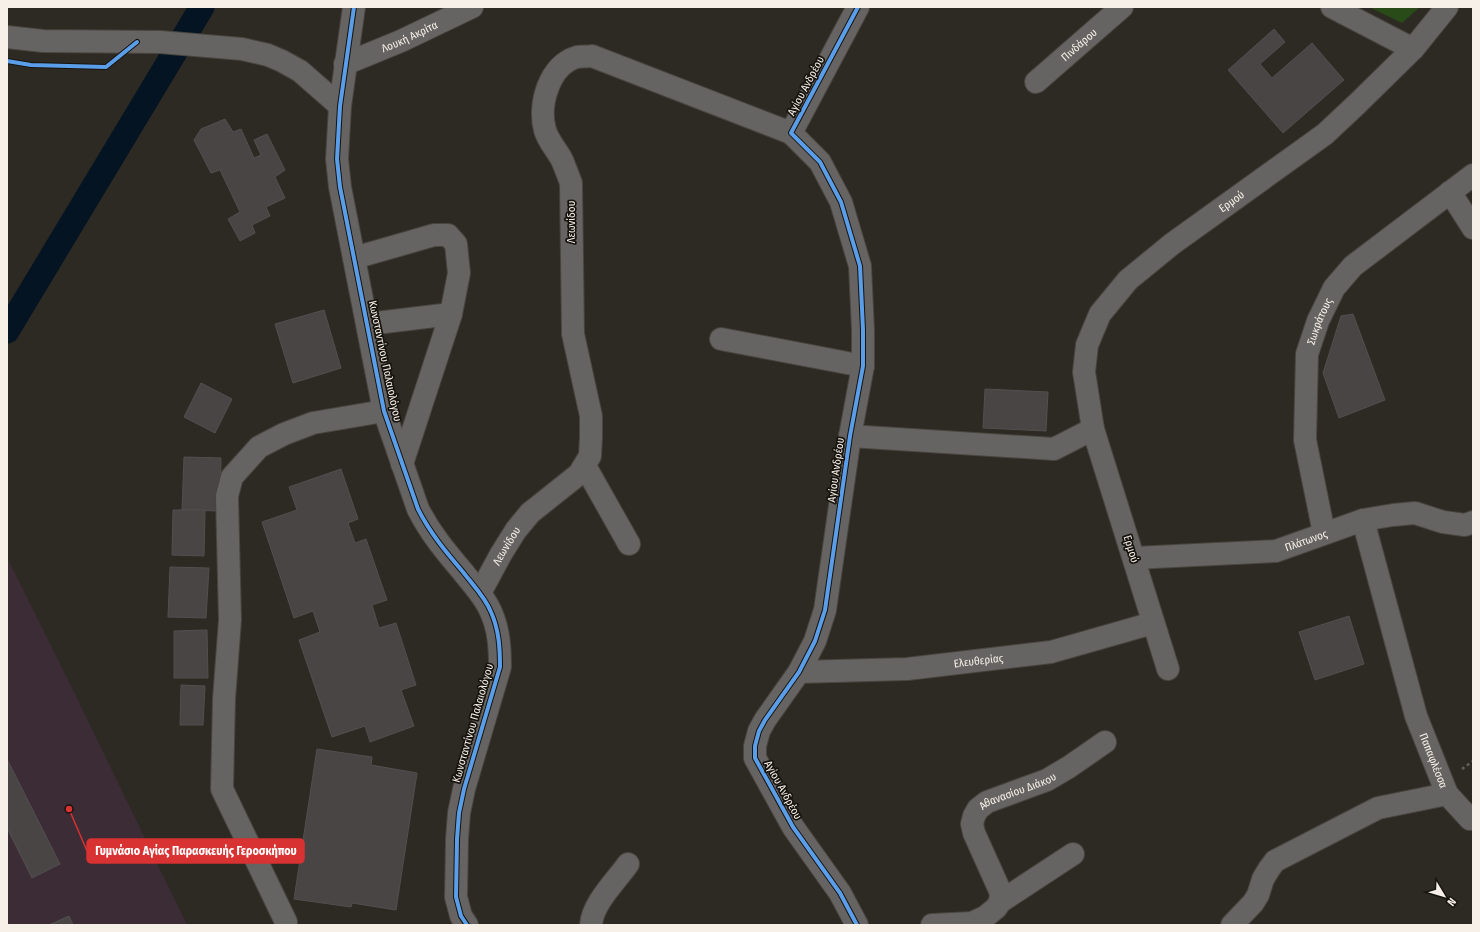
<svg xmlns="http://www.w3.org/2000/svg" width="1480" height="932" font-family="'Fira Sans Condensed',sans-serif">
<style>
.education{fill:#3b2c36}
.green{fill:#284b18}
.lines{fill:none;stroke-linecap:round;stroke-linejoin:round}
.canal{stroke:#041422;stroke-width:25}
.building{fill:#494545;stroke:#544f4f}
.minor-casing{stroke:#48453f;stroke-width:24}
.path{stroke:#63605d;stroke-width:2.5;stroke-dasharray:3 3;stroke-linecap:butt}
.minor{stroke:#666462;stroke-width:22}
.cycleway-casing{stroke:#17130e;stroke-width:6}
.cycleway{stroke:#5a9eea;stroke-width:4}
.labels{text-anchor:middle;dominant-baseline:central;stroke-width:3.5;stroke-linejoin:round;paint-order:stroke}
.street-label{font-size:11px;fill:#f6f0e8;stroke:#17130e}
.leader{fill:none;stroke:#d83232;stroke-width:1.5}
.callout-dot{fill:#d83232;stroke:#17130e;stroke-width:1.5}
.callout{fill:#d83232;stroke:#d83232;stroke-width:1.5}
.callout-label{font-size:12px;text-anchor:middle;font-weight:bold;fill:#fff}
</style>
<rect width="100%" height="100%" fill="#2d2923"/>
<path class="education" d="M7 557 75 694 187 925H7Z"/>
<path class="green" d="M1369 7H1420L1402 23Z"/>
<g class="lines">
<path class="canal" d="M7 331 202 7"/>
</g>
<g class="building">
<path d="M1274 29 1285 42 1260 64 1272 78 1312 43 1344 80 1283 133 1228 70Z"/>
<path d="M225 119 233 132 241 129 254 158 261 155 254 140 267 134 285 170 275 177 285 198 266 207 270 216 252 225 255 233 240 241 228 219 240 212 220 170 211 173 194 140 201 129Z"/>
<path d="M324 310 341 368 293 383 275 324Z"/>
<path d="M1353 314 1385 400 1339 418 1323 373 1341 316Z"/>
<path d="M201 383 232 399 215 433 184 417Z"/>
<path d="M985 389 1048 392 1046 431 983 428Z"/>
<path d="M184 457 221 458 220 511 182 510Z"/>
<path d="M341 469 358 519 348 523 355 543 366 539 387 600 372 605 379 628 396 623 416 685 401 690 414 726 370 742 365 726 332 737 299 640 320 632 313 611 294 618 262 522 297 510 289 487Z"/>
<path d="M173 510H205L204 556 172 555Z"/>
<path d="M170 567 209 568 206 618 168 617Z"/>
<path d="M1349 616 1364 664 1315 680 1299 632Z"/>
<path d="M207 630 208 678H174V631Z"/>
<path d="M181 685 205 686 203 725H180Z"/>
<path d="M317 749 372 757 371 765 417 773 396 910 352 903 351 907 294 899Z"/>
<path d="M7 759 60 864 32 878 7 828Z"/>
<path d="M69 916 73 925H49Z"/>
</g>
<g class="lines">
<g class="minor-casing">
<g id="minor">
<path d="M354 7 340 106 337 159 340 187 384 411 418 509C430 533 446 552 463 572 473 585 485 597 491 612 499 630 500 648 500 667L464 789 459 813 457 839 456 897 461 916 467 925"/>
<path d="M1332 7 1413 49"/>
<path d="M7 37 43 41 160 42 242 49 268 55 282 61 300 71 340 106"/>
<path id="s1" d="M345 64 401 41 472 7"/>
<path id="s2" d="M1036 82 1122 7"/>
<path d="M1450 192 1473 228"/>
<path d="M354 258 434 235H448L456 244 459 273 451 314 402 464"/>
<path d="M368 324 451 314"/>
<path d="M721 339 863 366"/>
<path d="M850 436 1054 449 1093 429"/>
<path d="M585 466 629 544"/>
<path id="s3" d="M1363 520 1416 716 1447 794 1470 819 1473 818"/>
<path id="s4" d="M1324 533 1305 440 1307 354 1318 321 1334 288 1353 266 1473 175"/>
<path id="s5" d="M1134 558 1276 551 1363 520 1393 515 1415 513 1443 522 1465 525 1473 522"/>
<path id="s6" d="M480 593 501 554 516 530 530 513 579 474 590 456 591 437V416L573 334 571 183C568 175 565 167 562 160 557 150 548 141 545 130 538 105 549 65 577 57 581 56 587 57 592 56L791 133"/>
<path id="s7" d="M1168 669 1093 429 1084 372 1087 345 1100 314 1128 280 1172 244 1325 134 1357 104 1413 49 1447 7"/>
<path id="s8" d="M799 672 907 669 1051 652 1153 623"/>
<path d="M1000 902 1073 854"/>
<path d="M286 922 222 789 224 699 230 620 227 496 232 477 259 447 284 434 313 423 384 411"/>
<path d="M591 925C592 904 616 881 628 864"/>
<path d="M857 925 840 893 793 827 755 758V746L759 731 765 720 799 672 815 641 825 610 850 436 863 366V330L860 266 841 202 820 162 791 133 858 7"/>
<path id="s9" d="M932 925 972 923 985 917 996 908 1000 902 1001 893 974 833 972 824 974 816 978 809 987 802 1047 780 1069 767 1105 742"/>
<path d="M1232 925 1253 903 1258 895 1263 879 1269 869 1275 861 1378 808 1447 794"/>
</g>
</g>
<path class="path" d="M1462 769 1473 761"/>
<use href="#minor" class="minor"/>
<g class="cycleway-casing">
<g id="cycleway">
<path d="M354 7 340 106 337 159 340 187 384 411 418 509C430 533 446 552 463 572 473 585 485 597 491 612 499 630 500 648 500 667L464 789 459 813 457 839 456 897 461 916 467 925"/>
<path d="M7 61 31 65 106 67 137 42"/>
<path d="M857 925 840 893 793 827 755 758V746L759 731 765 720 799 672 815 641 825 610 850 436 863 366V330L860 266 841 202 820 162 791 133 858 7"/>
</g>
</g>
<use href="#cycleway" class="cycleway"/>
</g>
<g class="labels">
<g class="street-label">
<text stroke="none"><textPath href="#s1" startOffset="70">Λουκή Ακρίτα</textPath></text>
<text stroke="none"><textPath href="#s2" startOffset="57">Πινδάρου</textPath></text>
<text transform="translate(806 86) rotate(-62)">Αγίου Ανδρέου</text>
<text stroke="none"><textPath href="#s7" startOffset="544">Ερμού</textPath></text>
<text transform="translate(571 222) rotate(-90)">Λεωνίδου</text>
<text stroke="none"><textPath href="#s4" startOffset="216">Σωκράτους</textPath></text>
<text transform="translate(385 361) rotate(78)">Κωνσταντίνου Παλαιολόγου</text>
<text transform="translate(836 470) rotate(-82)">Αγίου Ανδρέου</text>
<text stroke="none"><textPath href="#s5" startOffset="174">Πλάτωνος</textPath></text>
<text stroke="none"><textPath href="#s6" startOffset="54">Λεωνίδου</textPath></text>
<text transform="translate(1131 549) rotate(73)">Ερμού</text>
<text stroke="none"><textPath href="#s8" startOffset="180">Ελευθερίας</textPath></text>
<text transform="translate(473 723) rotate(-74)">Κωνσταντίνου Παλαιολόγου</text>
<text stroke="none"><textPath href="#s3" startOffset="251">Παπαφλέσσα</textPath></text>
<text transform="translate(783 790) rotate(61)">Αγίου Ανδρέου</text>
<text stroke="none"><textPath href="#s9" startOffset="220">Αθανασίου Διάκου</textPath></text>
</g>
</g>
<path class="leader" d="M69 809L87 851"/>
<circle class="callout-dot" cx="69" cy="809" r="4"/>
<rect class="callout" x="87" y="839" width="217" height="24" rx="4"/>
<g class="callout-label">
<text x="196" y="855">Γυμνάσιο Αγίας Παρασκευής Γεροσκήπου</text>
</g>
<rect width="1480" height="932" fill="none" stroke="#f6f0e8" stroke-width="16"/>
<g transform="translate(1444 896) rotate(128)" stroke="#17130e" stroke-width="3" paint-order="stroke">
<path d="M0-3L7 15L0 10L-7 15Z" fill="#f6f0e8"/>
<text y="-6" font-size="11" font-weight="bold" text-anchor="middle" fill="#f6f0e8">N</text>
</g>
</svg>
